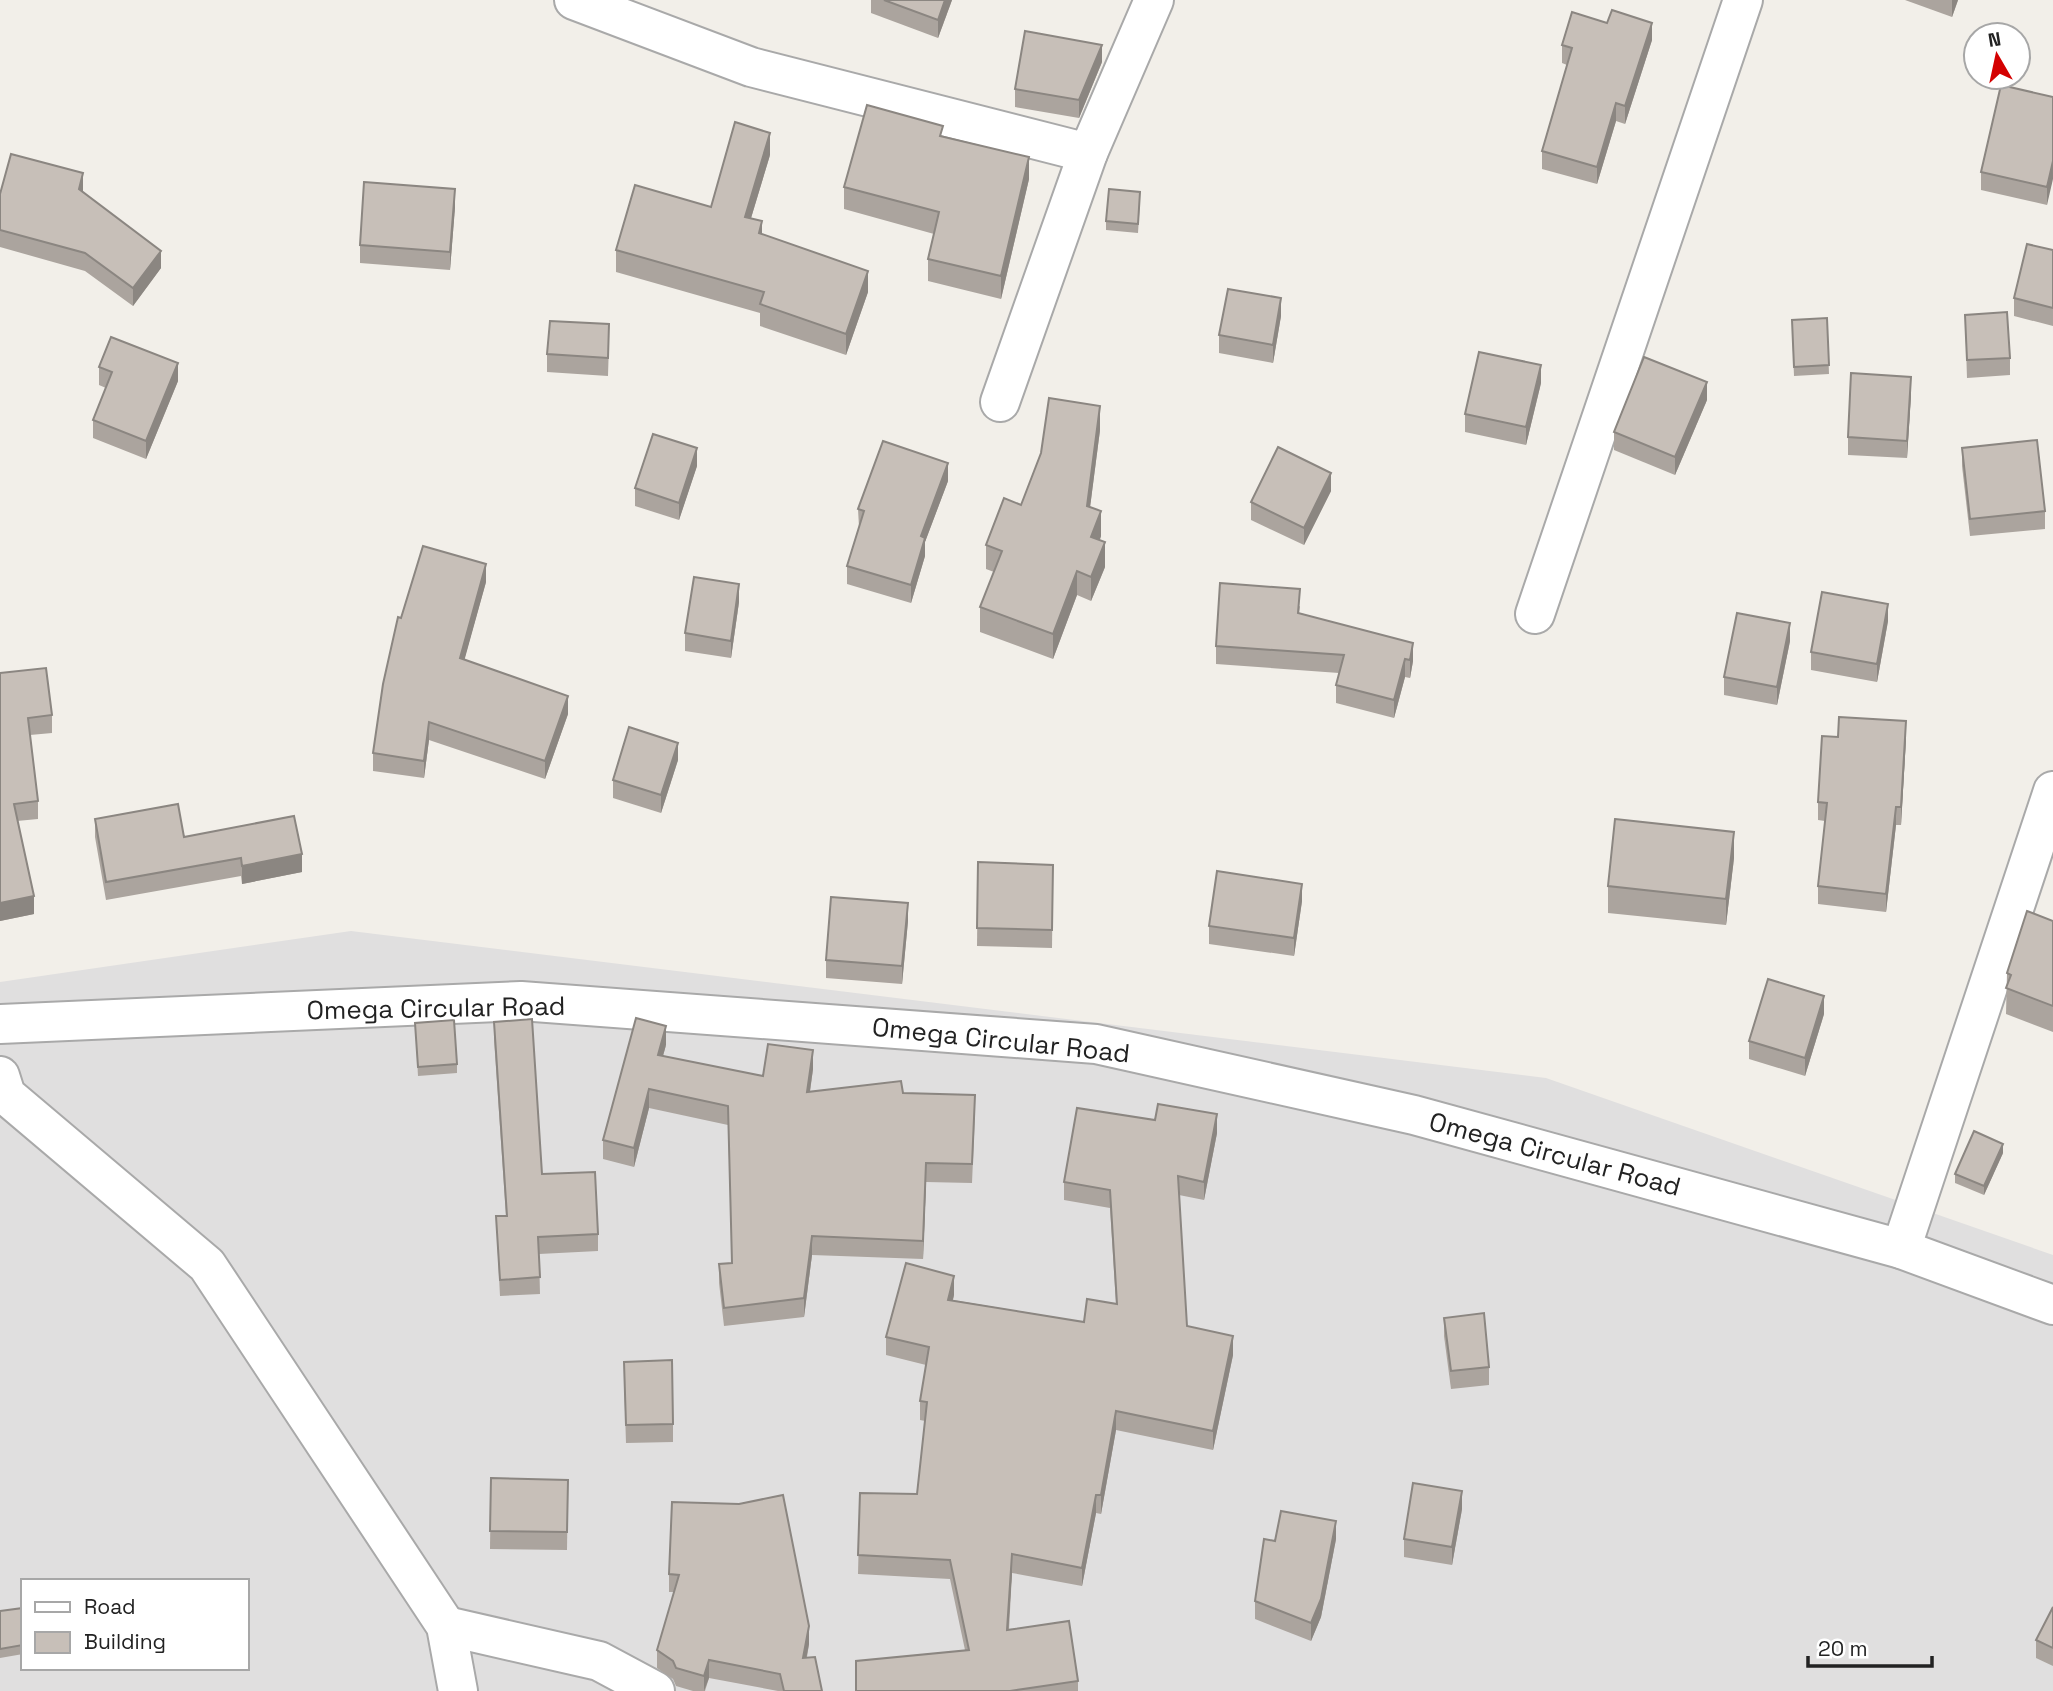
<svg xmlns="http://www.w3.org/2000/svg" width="2053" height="1691" font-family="'Space Grotesk',sans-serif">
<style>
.residential{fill:#e0dfdf;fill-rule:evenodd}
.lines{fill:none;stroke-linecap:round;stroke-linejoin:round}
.minor-casing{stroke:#a9a9a9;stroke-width:42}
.minor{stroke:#fff;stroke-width:38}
.wall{fill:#aba49e}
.shaded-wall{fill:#8b8681}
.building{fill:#c7bfb8;stroke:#8b8681;stroke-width:2}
.labels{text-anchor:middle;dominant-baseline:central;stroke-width:5;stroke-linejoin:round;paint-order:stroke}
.street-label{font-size:26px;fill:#222;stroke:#fff}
</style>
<rect width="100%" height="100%" fill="#f2efe9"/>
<path class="residential" d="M351 931 1546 1078 2053 1255V1691H0V982ZM23 1581H247V1668H23Z"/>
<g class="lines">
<g class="minor-casing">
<g id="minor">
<path d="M574 0 751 67 1088 153 1154 0"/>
<path d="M1000 402 1088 153"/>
<path d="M1535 614 1743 0"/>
<path d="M0 1024 521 1001 1096 1044 1414 1115 1901 1249 2053 1305"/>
<path d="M0 1076 6 1095 207 1265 446 1626 458 1691"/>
<path d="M1901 1249 2053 791"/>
<path d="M446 1626 599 1661 655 1691"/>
</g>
</g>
<use href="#minor" class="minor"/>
</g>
<g class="wall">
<path d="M871 0H952L938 38 871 13Z"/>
<path d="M1905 0H1958L1952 17Z"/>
<path d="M1652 40 1625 124 1616 121 1597 184 1542 169V151L1567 65 1562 63V45Z"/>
<path d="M1102 62 1079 118 1015 107V89Z"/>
<path d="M2053 97 2047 205 1981 190V172Z"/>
<path d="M943 136 1029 179 1001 299 928 281V259L934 234 844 209V187Z"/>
<path d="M770 155 751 218 762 234 868 292 846 355 760 326V313L616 272V250L711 207Z"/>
<path d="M83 192 161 268 133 306 85 271 0 247V194Z"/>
<path d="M1140 201 1138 233 1106 230V221Z"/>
<path d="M455 207 450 270 360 263V245Z"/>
<path d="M2053 250V326L2014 316V298Z"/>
<path d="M1965 315 2010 358V375L1967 378Z"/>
<path d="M1281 316 1273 363 1219 353V335Z"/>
<path d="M1827 318 1829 374 1794 376 1792 329Z"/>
<path d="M609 342 608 376 547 372V354Z"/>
<path d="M99 367 178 381 146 459 93 438V420L106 388 99 385Z"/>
<path d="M1541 383 1526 445 1465 432V414Z"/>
<path d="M1911 395 1907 458 1848 455V437Z"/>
<path d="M1707 400 1675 475 1614 450V432Z"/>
<path d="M1100 430 1090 507 1101 536 1100 540 1105 567 1091 601 1077 595 1053 659 980 632V607L994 572 986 569V545L1021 505Z"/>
<path d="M1962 448 2045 511V529L1970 536 1962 466Z"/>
<path d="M697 466 679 520 635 506V488Z"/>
<path d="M948 481 925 542V556L911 603 847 584V566L859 527 858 509Z"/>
<path d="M1331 491 1304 545 1251 520V502Z"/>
<path d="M486 582 464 660 568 714 545 779 429 740 424 778 373 771V753L401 618Z"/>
<path d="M739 602 731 658 685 651V633Z"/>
<path d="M1300 606 1299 614 1413 661 1410 678 1405 677 1394 718 1336 703V685L1339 673 1216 664V646Z"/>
<path d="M1888 621 1877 682 1811 670V652Z"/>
<path d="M1790 641 1777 705 1724 695V677Z"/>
<path d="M0 673 52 715V733L30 735 38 801V819L17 821 34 914 0 921Z"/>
<path d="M1906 739 1901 825H1896L1886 912 1818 904V886L1825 821 1818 820V802Z"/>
<path d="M678 760 661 813 613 798V780Z"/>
<path d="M95 819 184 837 302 872 242 884 241 876 106 900 95 837Z"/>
<path d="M1734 858 1726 925 1608 913V886Z"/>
<path d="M978 862 1053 865 1052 948 977 946Z"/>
<path d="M1302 901 1294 956 1209 944V926Z"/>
<path d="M908 921 902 984 826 978V960Z"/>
<path d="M2053 921V1032L2006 1014 2007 973Z"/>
<path d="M1824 1014 1805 1076 1749 1059V1041Z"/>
<path d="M494 1022 542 1174 598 1234V1251L539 1254 540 1294 500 1296 496 1216H506L494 1039Z"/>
<path d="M415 1023 457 1064V1073L418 1076Z"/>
<path d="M666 1045 663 1056 763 1076 813 1069 810 1092 903 1093 975 1113 972 1183 926 1182 923 1259 812 1255 804 1317 724 1326 719 1283V1264L732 1263 728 1125 649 1108 634 1167 603 1159V1140Z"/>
<path d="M1217 1133 1204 1200 1179 1195 1187 1326 1233 1355 1213 1450 1116 1430 1101 1514 1096 1513 1082 1586 1012 1573 1009 1630 1078 1681V1691H856L965 1650 950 1579 858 1574 860 1493 917 1494 925 1421 920 1420V1401L926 1365 886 1355V1337L954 1295 953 1300 1084 1322 1116 1304 1110 1208 1064 1200V1182Z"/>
<path d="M2003 1153 1984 1195 1955 1183V1174Z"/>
<path d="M1444 1318 1489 1367V1385L1451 1389 1444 1336Z"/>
<path d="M624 1380 673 1424V1442L626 1443Z"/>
<path d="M491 1478 568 1480 567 1550 490 1549Z"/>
<path d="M739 1504 809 1644 807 1657 822 1691H778L709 1678 705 1691H693L676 1686 673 1679 657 1668V1650L674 1592H669V1574Z"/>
<path d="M1462 1509 1452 1565 1404 1557V1539Z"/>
<path d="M1336 1539 1321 1617 1311 1641 1255 1619V1601Z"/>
<path d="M2053 1607V1666L2036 1658V1640Z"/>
<path d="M23 1608V1654L0 1658V1611Z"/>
</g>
<g class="shaded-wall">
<path d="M945 0H952L938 38V20Z"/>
<path d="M1952 0H1958L1952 17Z"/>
<path d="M1652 23V40L1625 124V106Z"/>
<path d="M1102 45V62L1079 118V100Z"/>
<path d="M1616 103V121L1597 184V167Z"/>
<path d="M770 133V155L745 238V217Z"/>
<path d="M1029 157V179L1001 299V276Z"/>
<path d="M2053 161V179L2047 205V187Z"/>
<path d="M83 173V191L79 207V189Z"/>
<path d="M455 189V207L450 270V252Z"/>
<path d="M762 221V243L759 233Z"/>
<path d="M161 251V268L133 306V288Z"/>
<path d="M868 271V292L846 355V334Z"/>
<path d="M1281 298V316L1273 363V345Z"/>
<path d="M178 363V381L146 459V441Z"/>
<path d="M1541 365V383L1526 445V427Z"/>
<path d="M1911 377V395L1907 458V441Z"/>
<path d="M1707 382V400L1675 475V457Z"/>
<path d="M1100 406V430L1087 531V506Z"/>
<path d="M697 448V466L679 520V503Z"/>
<path d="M948 463V481L925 542V556L911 603V585L921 536Z"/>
<path d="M1331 473V491L1304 545V528Z"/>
<path d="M1101 511V536L1091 561V537Z"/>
<path d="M1105 542V567L1091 601V577Z"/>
<path d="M486 564V582L460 676V658Z"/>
<path d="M1077 571V595L1053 659V634Z"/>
<path d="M739 584V602L731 658V641Z"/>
<path d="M1888 604V621L1877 682V664Z"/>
<path d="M1790 623V641L1777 705V687Z"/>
<path d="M1413 643V661L1410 678V660Z"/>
<path d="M1405 659V677L1394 718V700Z"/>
<path d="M568 696V714L545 779V761Z"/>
<path d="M1906 721V739L1901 825V807Z"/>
<path d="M429 722V740L424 778V761Z"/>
<path d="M678 743V760L661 813V795Z"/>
<path d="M1896 807V825L1886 912V894Z"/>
<path d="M1734 832V858L1726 925V899Z"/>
<path d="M302 854V872L242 884V866Z"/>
<path d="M1302 884V901L1294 956V938Z"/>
<path d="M34 896V914L0 921V903Z"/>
<path d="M908 903V921L902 984V966Z"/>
<path d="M1824 996V1014L1805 1076V1058Z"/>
<path d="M666 1026V1045L658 1073V1055Z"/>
<path d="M813 1050V1069L807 1111V1092Z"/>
<path d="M649 1089V1108L634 1167V1148Z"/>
<path d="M1217 1114V1133L1204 1200V1182Z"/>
<path d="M2003 1144V1153L1984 1195V1186Z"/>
<path d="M926 1163V1182L923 1259V1241Z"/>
<path d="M812 1236V1255L804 1317V1298Z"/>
<path d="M954 1276V1295L948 1318V1300Z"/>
<path d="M1233 1336V1355L1213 1450V1431Z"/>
<path d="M1116 1411V1430L1101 1514V1495Z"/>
<path d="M1462 1491V1509L1452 1565V1547Z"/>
<path d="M1096 1495V1513L1082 1586V1568Z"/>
<path d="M1336 1521V1539L1321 1617 1311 1641V1623Z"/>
<path d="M1012 1554V1573L1007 1649V1630Z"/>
<path d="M809 1626V1644L803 1675V1658Z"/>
<path d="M709 1660V1678L704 1691V1676Z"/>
</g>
<g class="building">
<path d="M884 0H945L938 20Z"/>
<path d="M1612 10 1652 23 1625 106 1616 103 1597 167 1542 151 1572 48 1562 45 1572 12 1607 23Z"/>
<path d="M1025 31 1102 45 1079 100 1015 89Z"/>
<path d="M2001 85 2053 97V161L2047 187 1981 172Z"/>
<path d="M867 105 943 126 940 136 1029 157 1001 276 928 259 939 212 844 187Z"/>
<path d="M735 122 770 133 745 217 762 221 759 233 868 271 846 334 760 304 764 292 616 250 635 185 711 207Z"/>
<path d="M11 154 83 173 79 189 161 251 133 288 85 253 0 230V194Z"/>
<path d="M364 182 455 189 450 252 360 245Z"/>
<path d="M1109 189 1140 192 1138 224 1106 221Z"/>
<path d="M2027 244 2053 250V308L2014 298Z"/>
<path d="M1228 289 1281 298 1273 345 1219 335Z"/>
<path d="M2007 312 2010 358 1967 360 1965 315Z"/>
<path d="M1827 318 1829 365 1794 367 1792 320Z"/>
<path d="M550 321 609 324 608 358 547 354Z"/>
<path d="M111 337 178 363 146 441 93 420 112 372 99 367Z"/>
<path d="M1479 352 1541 365 1526 427 1465 414Z"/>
<path d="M1644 357 1707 382 1675 457 1614 432Z"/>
<path d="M1851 373 1911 377 1907 441 1848 437Z"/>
<path d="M1049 398 1100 406 1087 506 1101 511 1091 537 1105 542 1091 577 1077 571 1053 634 980 607 1002 551 986 545 1004 498 1021 505 1041 453Z"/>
<path d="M653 434 697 448 679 503 635 488Z"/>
<path d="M2037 440 2045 511 1970 519 1962 448Z"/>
<path d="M883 441 948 463 921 536 925 538 911 585 847 566 864 511 858 509Z"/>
<path d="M1278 447 1331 473 1304 528 1251 502Z"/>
<path d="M423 546 486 564 460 658 568 696 545 761 429 722 424 761 373 753 383 684 398 617 401 618Z"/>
<path d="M694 577 739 584 731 641 685 633Z"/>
<path d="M1220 583 1300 589 1298 613 1413 643 1410 660 1405 659 1394 700 1336 685 1344 655 1216 646Z"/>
<path d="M1822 592 1888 604 1877 664 1811 652Z"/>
<path d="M1737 613 1790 623 1777 687 1724 677Z"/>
<path d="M46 668 52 715 28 718 38 801 14 804 34 896 0 903V673Z"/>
<path d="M1839 717 1906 721 1901 807H1896L1886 894 1818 886 1827 803 1818 802 1822 736 1838 737Z"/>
<path d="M629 727 678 743 661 795 613 780Z"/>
<path d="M178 804 184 837 294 816 302 854 242 866 241 858 106 882 95 819Z"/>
<path d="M1615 819 1734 832 1726 899 1608 886Z"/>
<path d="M978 862 1053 865 1052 930 977 928Z"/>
<path d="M1217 871 1302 884 1294 938 1209 926Z"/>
<path d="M831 897 908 903 902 966 826 960Z"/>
<path d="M2027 911 2053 921V1006L2006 988 2011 975 2007 973Z"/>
<path d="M1768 979 1824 996 1805 1058 1749 1041Z"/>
<path d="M636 1018 666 1026 658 1055 763 1076 768 1044 813 1050 807 1092 901 1081 903 1093 975 1095 972 1164 926 1163 923 1241 812 1236 804 1298 724 1308 719 1264 732 1263 728 1106 649 1089 634 1148 603 1140Z"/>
<path d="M532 1019 542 1174 595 1172 598 1234 538 1237 540 1277 500 1280 496 1216H507L494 1022Z"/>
<path d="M454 1020 457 1064 418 1067 415 1023Z"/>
<path d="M1158 1104 1217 1114 1204 1182 1178 1176 1187 1326 1233 1336 1213 1431 1116 1411 1101 1495H1096L1082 1568 1012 1554 1007 1630 1069 1621 1078 1681 1010 1691H856V1661L969 1650 950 1560 858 1555 860 1493 917 1494 927 1402 920 1401 929 1347 886 1337 906 1263 954 1276 948 1300 1084 1322 1087 1299 1117 1304 1110 1190 1064 1182 1077 1108 1155 1120Z"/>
<path d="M1974 1131 2003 1144 1984 1186 1955 1174Z"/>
<path d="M1484 1313 1489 1367 1451 1371 1444 1318Z"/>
<path d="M672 1360 673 1424 626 1425 624 1362Z"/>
<path d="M491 1478 568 1480 567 1532 490 1531Z"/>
<path d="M1413 1483 1462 1491 1452 1547 1404 1539Z"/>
<path d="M783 1495 809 1626 803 1658 815 1657 822 1691H784L780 1674 709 1660 704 1676 676 1668 673 1661 657 1650 679 1575 669 1574 672 1502 739 1504Z"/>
<path d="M1281 1511 1336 1521 1321 1599 1311 1623 1255 1601 1264 1539 1275 1541Z"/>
<path d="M2053 1607V1648L2036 1640Z"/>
<path d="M23 1608V1645L0 1649V1611Z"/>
</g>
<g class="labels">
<g class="street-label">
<text transform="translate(436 1008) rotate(-1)">Omega Circular Road</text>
<text transform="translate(1001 1040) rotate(6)">Omega Circular Road</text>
<text transform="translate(1555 1154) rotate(15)">Omega Circular Road</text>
</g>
</g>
<rect x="21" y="1579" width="228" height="91" fill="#ffffff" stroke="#a7a7a7" stroke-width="2"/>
<rect x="35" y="1602" width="35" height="10" fill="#ffffff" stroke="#a7a7a7" stroke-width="2"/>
<text x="84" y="1614" font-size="21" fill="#222222">Road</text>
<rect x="35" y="1632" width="35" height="21" fill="#c7bfb8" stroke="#a7a7a7" stroke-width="2"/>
<text x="84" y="1649" font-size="21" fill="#222222">Building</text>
<g transform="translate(1997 56) rotate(351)"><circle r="33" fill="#ffffff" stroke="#a7a7a7" stroke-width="2"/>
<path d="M0-5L12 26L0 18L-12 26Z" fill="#d40000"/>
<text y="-10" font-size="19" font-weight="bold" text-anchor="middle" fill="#222222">N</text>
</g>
<path d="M1808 1656v10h124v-10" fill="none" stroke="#222222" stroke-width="3.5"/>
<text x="1818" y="1656" font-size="21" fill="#222222" stroke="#ffffff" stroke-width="5" paint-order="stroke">20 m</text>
</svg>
